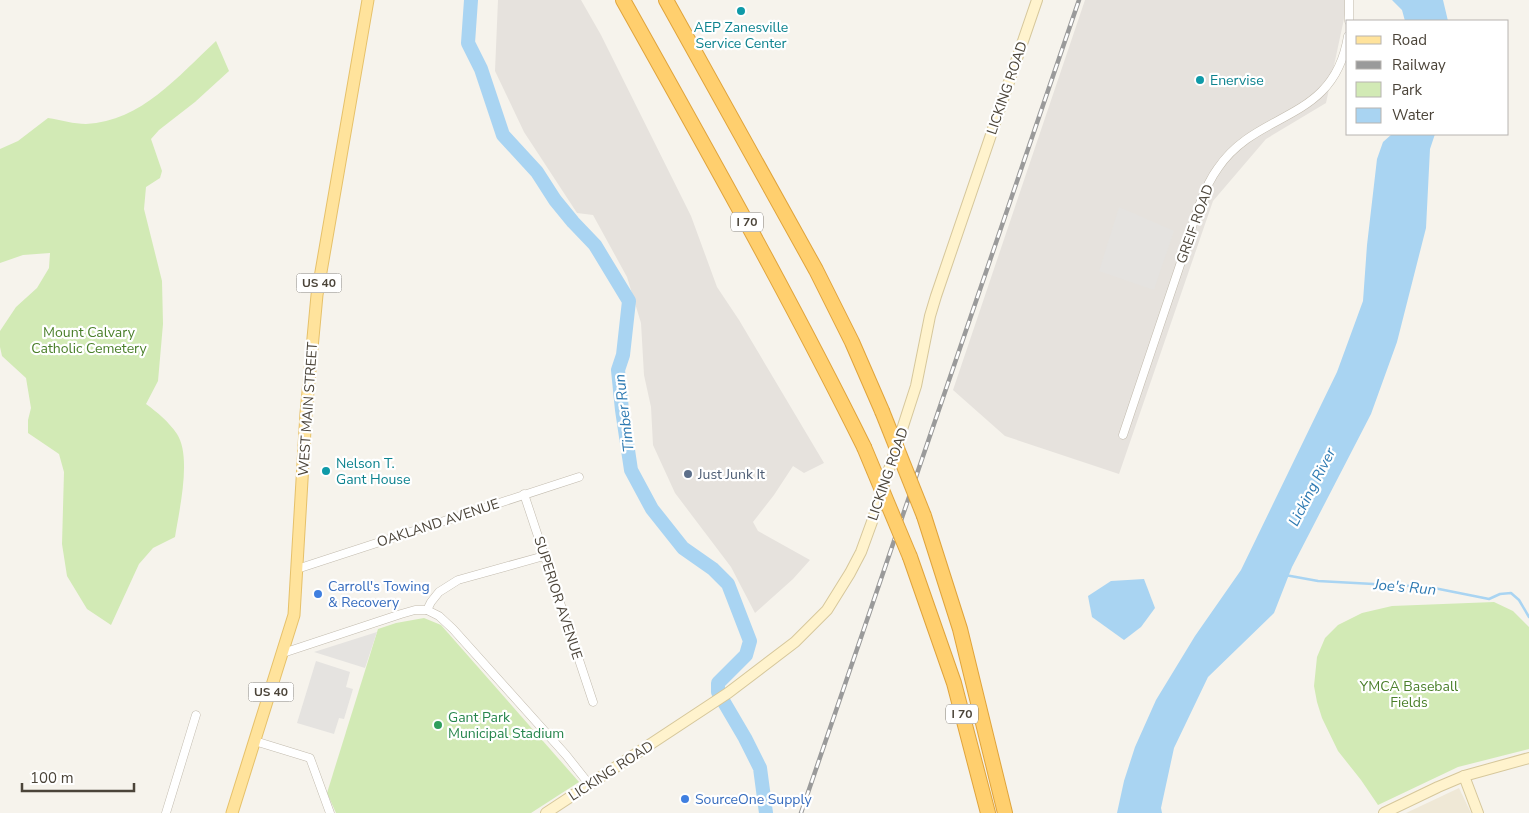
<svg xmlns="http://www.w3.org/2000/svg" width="1529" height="813" font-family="'Nunito Sans',sans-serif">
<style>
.industrial{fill:#e6e2dd}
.education{fill:#efe8d6}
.green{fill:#d2eab5}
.parking{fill:#e5e3e0}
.water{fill:#a9d4f2}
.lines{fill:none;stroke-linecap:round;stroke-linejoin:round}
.stream{stroke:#a9d4f2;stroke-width:2.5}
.river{stroke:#a9d4f2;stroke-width:14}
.street-casing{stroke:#c2bbae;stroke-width:9}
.secondary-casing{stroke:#d6c79b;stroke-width:12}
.primary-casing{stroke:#e6c16a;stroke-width:13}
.highway-casing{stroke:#e0a43c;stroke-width:16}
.street{stroke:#fff;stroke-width:8}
.secondary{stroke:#fff3cd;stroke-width:10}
.primary{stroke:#ffe39c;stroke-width:11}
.highway{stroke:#ffcf6e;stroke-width:14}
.rail-casing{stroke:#9a9a9a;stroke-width:4.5}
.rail{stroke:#fff;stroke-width:2.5;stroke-dasharray:8;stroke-linecap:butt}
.highway-bridge-casing{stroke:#e0a43c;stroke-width:16;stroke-linecap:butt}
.highway-bridge{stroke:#ffcf6e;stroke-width:14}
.culture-dot{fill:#0f9aa8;stroke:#fff;stroke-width:2}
.service-dot{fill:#5c6f8a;stroke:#fff;stroke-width:2}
.shop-dot{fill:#3f7fe0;stroke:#fff;stroke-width:2}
.leisure-dot{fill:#2e9e5b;stroke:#fff;stroke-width:2}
.labels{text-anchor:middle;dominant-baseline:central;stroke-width:4.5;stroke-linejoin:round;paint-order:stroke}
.shield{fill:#fff;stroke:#817c74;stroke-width:1}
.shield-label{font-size:12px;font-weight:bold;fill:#4b4439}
.culture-label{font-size:14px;fill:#0d838f;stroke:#fff;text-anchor:start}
.street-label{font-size:14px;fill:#4b4439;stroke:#fff}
.park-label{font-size:14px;fill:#4a7f2a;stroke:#fff}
.service-label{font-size:14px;fill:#4e5e75;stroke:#fff;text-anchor:start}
.shop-label{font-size:14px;fill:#366cbe;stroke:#fff;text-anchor:start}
.leisure-label{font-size:14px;fill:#27864d;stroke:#fff;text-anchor:start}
.water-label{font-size:15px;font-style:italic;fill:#2e7ab2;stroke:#fff}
</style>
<rect width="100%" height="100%" fill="#f6f3ec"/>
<g class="industrial">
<path d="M498 0H581L601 35 691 216 717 287 739 320 824 463 804 473 793 466 774 495 753 522 758 531 810 560 793 579 755 613 731 567 675 493 653 445 651 407 644 375 641 323 627 277 593 215 577 213 524 132 495 71Z"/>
<path d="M1085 0H1348L1326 103 1266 139 1213 201 1119 474 1005 436 953 390Z"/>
</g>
<path class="education" d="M1459 788 1471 813H1406Z"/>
<g class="green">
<path d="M216 41 229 71 195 102 159 130 151 139 162 171 160 178 146 187 144 209 162 281 163 324 158 381 146 404C157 412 169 422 177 434 192 457 179 511 175 537L153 548 139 564 111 625 87 609 67 576 62 544 64 472 59 454 28 433V420L31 408 26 378 2 356 0 347V331L16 307 37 288 49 268 50 253 23 255 0 263V149L18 141 48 118C61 120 74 124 86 124 142 121 178 76 216 41Z"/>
<path d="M1494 602 1513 611 1529 627V749L1458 767 1378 805 1361 780 1338 751 1322 718 1317 702 1314 686 1317 657 1325 638 1338 625 1362 613 1392 606Z"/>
<path d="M424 618 441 625 579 782 531 813H336L327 793 378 629 396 623Z"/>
</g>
<g class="parking">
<path d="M1119 207 1174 231 1154 290 1099 271Z"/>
<path d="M377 632 365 668 314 652Z"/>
<path d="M316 661 350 672 346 687 353 689 344 719 339 718 334 734 297 723Z"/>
</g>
<g class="water">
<path d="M1392 0H1443L1448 21H1405L1402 10Z"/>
<path d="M1392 134H1435L1430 149 1426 228 1397 342 1371 414 1292 567 1274 613 1208 677 1174 748 1161 808 1162 813H1117L1124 781 1135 747 1156 700 1195 636 1241 570 1337 372 1363 301 1367 245 1377 159 1383 142Z"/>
<path d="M1144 579 1155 608 1141 627 1124 640 1092 617 1088 596 1111 581Z"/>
</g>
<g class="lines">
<path class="stream" d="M1285 575 1318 581 1429 587 1489 599 1500 594 1511 593 1519 600 1529 617"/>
<path class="river" d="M471 0 468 43 481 69 503 135 537 172 555 200 573 222 595 245 629 301 623 355 618 370 622 410 631 470 652 509 683 548 713 569 728 584 750 641 746 655 718 683V692L745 738 760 768 766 813"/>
<g class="street-casing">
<g id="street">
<path d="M1349 21V0"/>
<path d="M1123 435C1143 376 1162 318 1182 259 1191 231 1201 191 1218 168 1258 109 1334 123 1348 36"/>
<path d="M524 494 593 702"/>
<path d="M297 569 579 477"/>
<path d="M427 610 439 616 453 629 566 755 589 784"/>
<path d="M283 653 401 614 415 610H427L431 602 439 592 458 580 544 556"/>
<path d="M255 741 310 758 330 813"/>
<path d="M166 813 196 715"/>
</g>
</g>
<g class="secondary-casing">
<g id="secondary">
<path d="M1464 776 1478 813"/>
<path d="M546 813 728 693 795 642 827 610 850 573 861 552 873 519 916 386 930 316 936 296 1037 0"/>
<path d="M1384 813 1438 787 1464 776 1529 758"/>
</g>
</g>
<g class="primary-casing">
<path id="primary" d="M232 813 294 615 306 413 317 295 368 0"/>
</g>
<g class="highway-casing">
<g id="highway">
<path d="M623 0C706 148 789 296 864 447"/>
<path d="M666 0 816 270 852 342 882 411"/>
<path d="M924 516 960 629 1005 813"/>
<path d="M910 557 954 683 988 813"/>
</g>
</g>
<use href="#street" class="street"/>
<use href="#secondary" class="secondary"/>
<use href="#primary" class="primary"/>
<use href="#highway" class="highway"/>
<g class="rail-casing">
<path id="rail" d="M801 813 1079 0"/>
</g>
<use href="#rail" class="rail"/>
<g class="highway-bridge-casing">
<g id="highway-bridge">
<path d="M882 411 924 516"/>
<path d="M864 447 910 557"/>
</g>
</g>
<use href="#highway-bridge" class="highway-bridge"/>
</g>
<g class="culture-dot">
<circle cx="741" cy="11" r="5"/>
<circle cx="1200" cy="80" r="5"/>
<circle cx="326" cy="471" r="5"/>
</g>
<circle class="service-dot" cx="688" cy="474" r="5"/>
<g class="shop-dot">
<circle cx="318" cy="594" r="5"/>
<circle cx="685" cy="799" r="5"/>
</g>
<circle class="leisure-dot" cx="438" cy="725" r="5"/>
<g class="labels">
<g class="shield">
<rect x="731" y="212.5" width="32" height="19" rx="4"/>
<rect x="296.5" y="273.5" width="45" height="19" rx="4"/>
<rect x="248.5" y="682.5" width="45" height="19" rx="4"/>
<rect x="946" y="704.5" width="32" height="19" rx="4"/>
</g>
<g class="shield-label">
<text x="747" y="222">I 70</text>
<text x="319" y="283">US 40</text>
<text x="271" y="692">US 40</text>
<text x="962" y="714">I 70</text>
</g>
<g class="culture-label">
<text x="741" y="27" text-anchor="middle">AEP Zanesville<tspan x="741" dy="16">Service Center</tspan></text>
<text x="1210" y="80">Enervise</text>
<text x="336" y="463">Nelson T.<tspan x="336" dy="16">Gant House</tspan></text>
</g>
<g class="street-label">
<text transform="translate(1007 88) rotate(-71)">LICKING ROAD</text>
<text transform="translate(1195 224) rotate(-70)">GREIF ROAD</text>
<text transform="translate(308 409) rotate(-86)">WEST MAIN STREET</text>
<text transform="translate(888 474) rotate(-71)">LICKING ROAD</text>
<text transform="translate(438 523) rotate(-18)">OAKLAND AVENUE</text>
<text transform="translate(558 598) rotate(72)">SUPERIOR AVENUE</text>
<text transform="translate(611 771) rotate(-33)">LICKING ROAD</text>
</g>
<g class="park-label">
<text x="89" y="332">Mount Calvary<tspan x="89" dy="16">Catholic Cemetery</tspan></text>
<text x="1409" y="686">YMCA Baseball<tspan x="1409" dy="16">Fields</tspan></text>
</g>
<g class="service-label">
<text x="698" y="474">Just Junk It</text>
</g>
<g class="shop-label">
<text x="328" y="586">Carroll's Towing<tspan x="328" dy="16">&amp; Recovery</tspan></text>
<text x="695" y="799">SourceOne Supply</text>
</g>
<g class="leisure-label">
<text x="448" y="717">Gant Park<tspan x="448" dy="16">Municipal Stadium</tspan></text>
</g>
<g class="water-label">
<text transform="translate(624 413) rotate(-97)">Timber Run</text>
<text transform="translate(1312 487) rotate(-63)">Licking River</text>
<text transform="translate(1405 587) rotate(5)">Joe's Run</text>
</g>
</g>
<rect x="1346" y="20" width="162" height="115" fill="#ffffff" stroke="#b7b4b0"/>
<rect x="1356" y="36" width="25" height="8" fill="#ffe39c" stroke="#b7b4b0"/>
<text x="1392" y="45" font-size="15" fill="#4b4439">Road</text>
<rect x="1356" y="61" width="25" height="8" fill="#9a9a9a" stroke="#b7b4b0"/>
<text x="1392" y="70" font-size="15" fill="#4b4439">Railway</text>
<rect x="1356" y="82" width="25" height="15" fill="#d2eab5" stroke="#b7b4b0"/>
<text x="1392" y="95" font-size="15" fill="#4b4439">Park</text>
<rect x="1356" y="108" width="25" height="15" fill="#a9d4f2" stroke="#b7b4b0"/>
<text x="1392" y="120" font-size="15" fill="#4b4439">Water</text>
<path d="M22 783v8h112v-8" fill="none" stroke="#4b4439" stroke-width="2.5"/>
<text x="30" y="783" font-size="15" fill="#4b4439" stroke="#ffffff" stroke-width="4" paint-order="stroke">100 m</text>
</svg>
